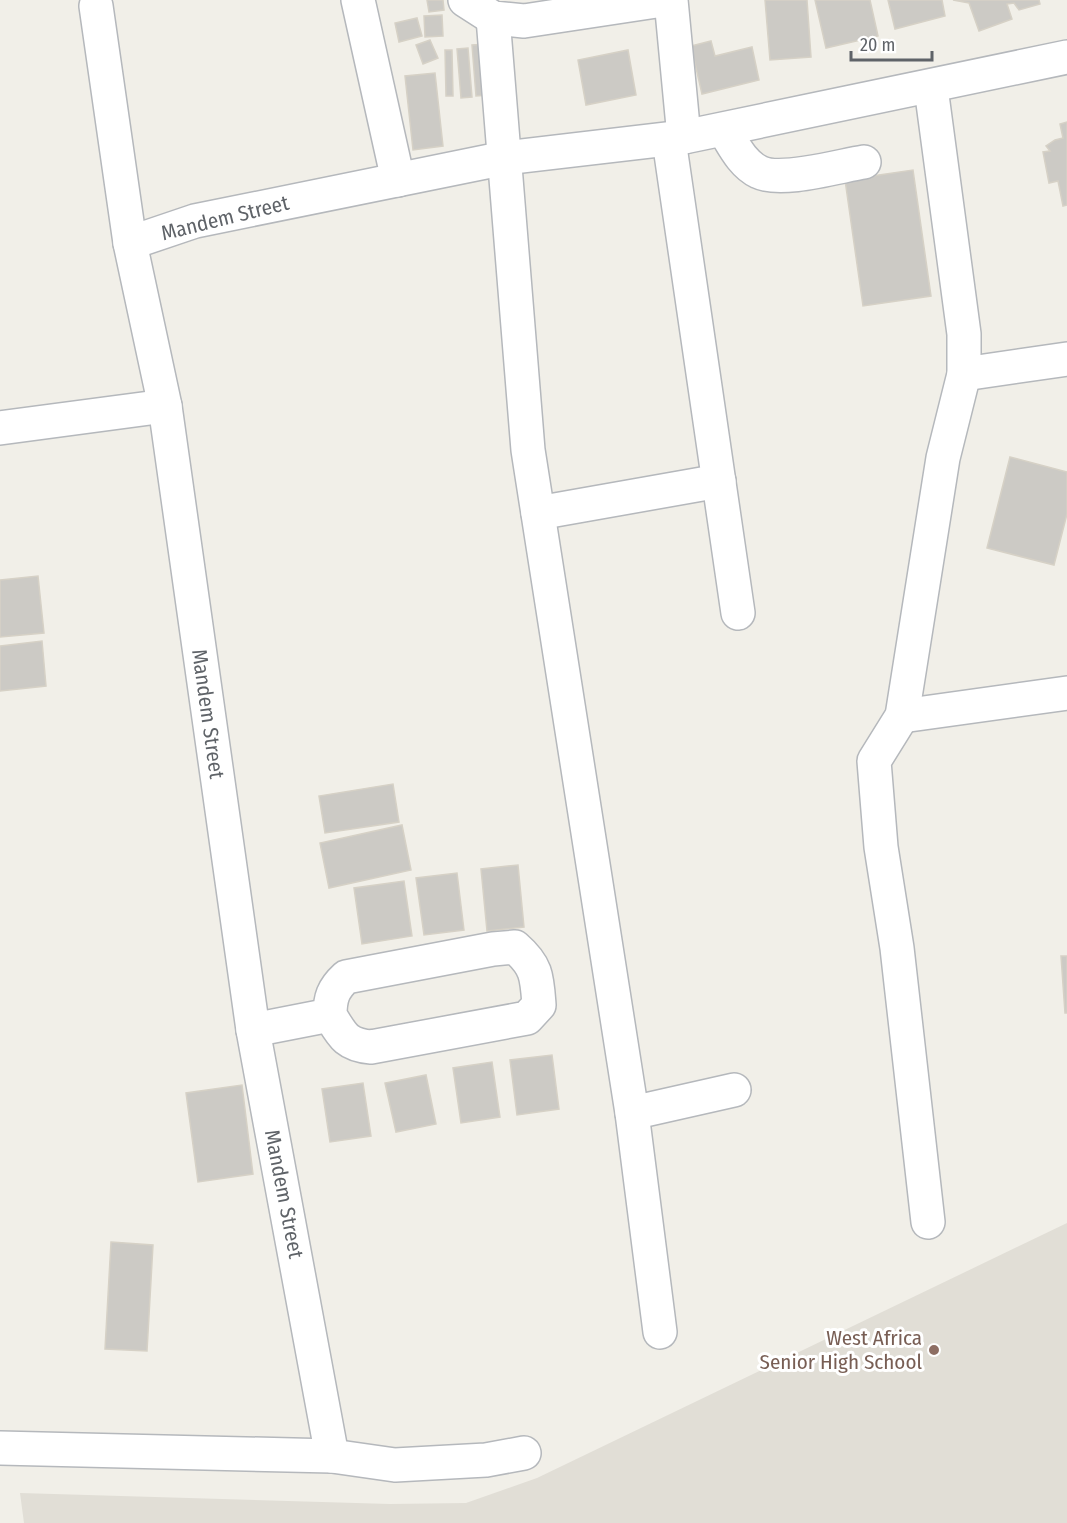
<svg xmlns="http://www.w3.org/2000/svg" width="1067" height="1523" font-family="'Fira Sans Condensed',sans-serif">
<style>
.education{fill:#e1ded6}
.building{fill:#cccac5;stroke:#d6d1c6;stroke-width:1.5}
.lines{fill:none;stroke-linecap:round;stroke-linejoin:round}
.minor-casing{stroke:#b5b8bc;stroke-width:36}
.minor{stroke:#fff;stroke-width:33}
.education-dot{fill:#8d6e63;stroke:#fff;stroke-width:2}
.labels{text-anchor:middle;dominant-baseline:central;stroke-width:6;stroke-linejoin:round;paint-order:stroke}
.street-label{font-size:21px;fill:#5f6368;stroke:#fff}
.education-label{font-size:21px;fill:#785e54;stroke:#fff;text-anchor:end}
</style>
<rect width="100%" height="100%" fill="#f1efe8"/>
<path class="education" d="M1067 1223V1523H24L20 1493 390 1504 466 1503 537 1478Z"/>
<g class="building">
<path d="M427 0H443L444 10 429 12Z"/>
<path d="M765 0H807L811 57 770 60Z"/>
<path d="M815 0H870L878 36 826 48Z"/>
<path d="M888 0H942L945 16 895 29Z"/>
<path d="M953 0H1039L1040 4 1019 10 1014 3 1007 4 1012 19 979 31 969 3Z"/>
<path d="M442 15 443 36 425 37 424 16Z"/>
<path d="M417 18 422 36 399 42 395 23Z"/>
<path d="M430 40 438 58 423 64 416 45Z"/>
<path d="M711 41 715 56 752 47 759 80 702 94 691 46Z"/>
<path d="M486 44 490 95 476 96 472 45Z"/>
<path d="M468 48 472 97 461 98 457 49Z"/>
<path d="M445 50H452L453 96H446Z"/>
<path d="M628 50 636 95 586 105 578 60Z"/>
<path d="M435 73 443 146 413 150 405 76Z"/>
<path d="M1067 122V205L1063 206 1058 181 1049 183 1043 152 1050 151 1046 146 1055 140 1063 138 1060 124Z"/>
<path d="M913 170 931 296 863 306 845 180Z"/>
<path d="M1010 457 1067 472V514L1054 565 987 548Z"/>
<path d="M38 576 44 633 0 637V580Z"/>
<path d="M42 641 46 686 0 691V646Z"/>
<path d="M393 784 399 822 325 833 319 796Z"/>
<path d="M402 825 411 870 329 888 320 843Z"/>
<path d="M518 865 524 927 487 931 481 869Z"/>
<path d="M457 873 464 930 424 935 416 878Z"/>
<path d="M404 881 412 936 362 944 354 888Z"/>
<path d="M1061 956H1067V1013H1065Z"/>
<path d="M552 1055 559 1109 517 1115 510 1060Z"/>
<path d="M492 1062 500 1117 461 1123 453 1068Z"/>
<path d="M426 1075 436 1124 396 1132 385 1083Z"/>
<path d="M363 1083 371 1136 330 1142 322 1089Z"/>
<path d="M242 1085 253 1174 198 1182 186 1093Z"/>
<path d="M111 1242 153 1245 147 1351 105 1349Z"/>
</g>
<g class="lines">
<g class="minor-casing">
<g id="minor">
<path d="M358 0 398 180"/>
<path d="M465 0 493 18 524 21 663 0"/>
<path d="M671 0 684 137"/>
<path d="M96 6 130 243 165 406 253 1030 332 1456"/>
<path d="M493 18 528 450 632 1113 660 1332"/>
<path d="M724 130C733 144 742 164 759 172 781 183 839 166 864 162"/>
<path d="M669 140 738 613"/>
<path d="M130 243 195 221 505 158 684 137 1067 57"/>
<path d="M964 374 1067 359"/>
<path d="M0 428 165 406"/>
<path d="M538 513 719 481"/>
<path d="M902 716 1067 693"/>
<path d="M253 1030 330 1015C342 1035 346 1045 371 1047L527 1018 539 1005C537 977 537 966 515 947L493 949 346 977C333 989 330 998 330 1015"/>
<path d="M632 1113 734 1090"/>
<path d="M928 1222 897 948 881 847 874 761 902 716 943 458 964 374V334L931 88"/>
<path d="M0 1448 332 1456 395 1465 486 1460 524 1453"/>
</g>
</g>
<use href="#minor" class="minor"/>
</g>
<circle class="education-dot" cx="934" cy="1350" r="6"/>
<g class="labels">
<g class="street-label">
<text transform="translate(225 218) rotate(-14)">Mandem Street</text>
<text transform="translate(208 714) rotate(82)">Mandem Street</text>
<text transform="translate(284 1194) rotate(79)">Mandem Street</text>
</g>
<g class="education-label">
<text x="922" y="1338">West Africa<tspan x="922" dy="24">Senior High School</tspan></text>
</g>
</g>
<path d="M851 51v9h81v-9" fill="none" stroke="#5f6368" stroke-width="3"/>
<text x="860" y="51" font-size="18" fill="#5f6368" stroke="#ffffff" stroke-width="4.5" paint-order="stroke">20 m</text>
</svg>
